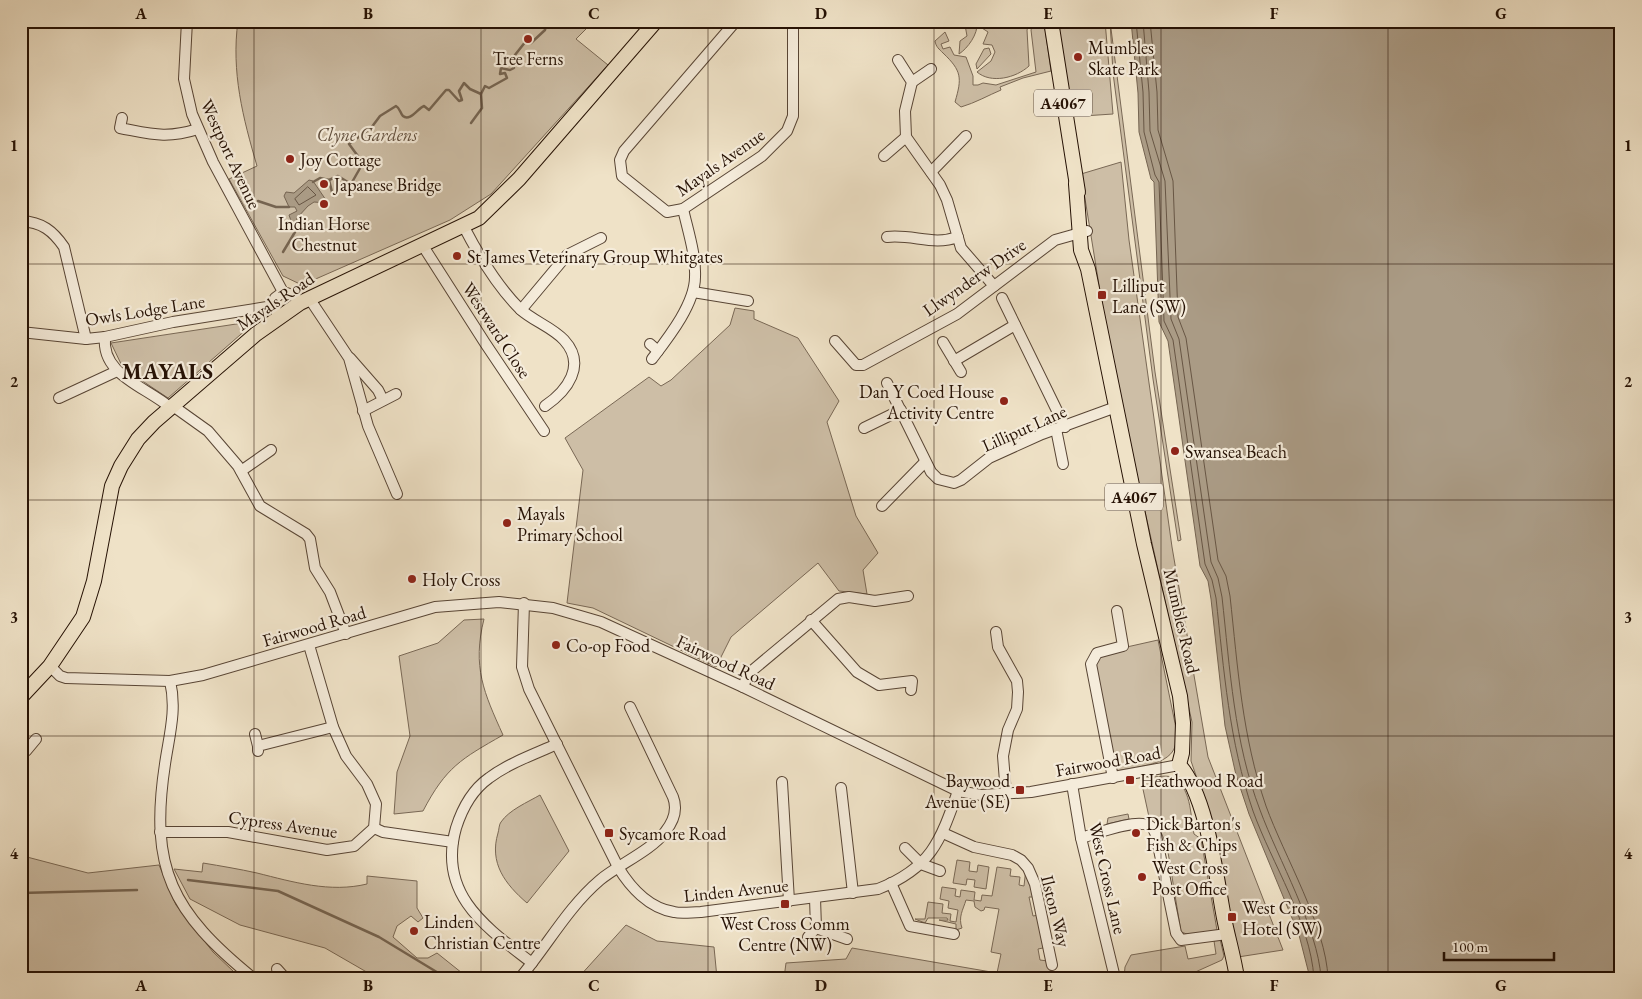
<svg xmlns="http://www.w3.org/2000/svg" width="1642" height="999" font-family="'EB Garamond',serif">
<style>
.green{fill:#cdbea6;stroke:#796855}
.water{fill:#aa9b85;stroke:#756451}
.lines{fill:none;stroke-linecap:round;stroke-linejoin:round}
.shore{stroke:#685644;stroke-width:1}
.stream{stroke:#756451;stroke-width:2.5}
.minor-casing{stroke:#584535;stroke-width:12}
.major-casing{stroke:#251104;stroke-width:16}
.minor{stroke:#f5ecdb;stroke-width:10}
.major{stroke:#efe2c7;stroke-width:14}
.grid{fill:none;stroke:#251104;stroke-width:1;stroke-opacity:0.55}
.poi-dot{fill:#8f2418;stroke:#f5ecdb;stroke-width:2}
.labels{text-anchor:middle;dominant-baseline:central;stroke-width:4.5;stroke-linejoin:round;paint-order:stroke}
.shield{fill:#f5ecdb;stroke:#635344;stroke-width:1}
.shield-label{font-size:16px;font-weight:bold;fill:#251104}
.poi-label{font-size:18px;fill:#251104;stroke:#f5ecdb;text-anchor:start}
.park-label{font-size:18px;font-style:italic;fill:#604e3d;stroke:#f5ecdb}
.street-label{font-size:18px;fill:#251104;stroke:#f5ecdb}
.district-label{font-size:22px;font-weight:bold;letter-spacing:1px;fill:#251104;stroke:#f5ecdb}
.neatline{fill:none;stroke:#251104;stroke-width:2}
.grid-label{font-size:16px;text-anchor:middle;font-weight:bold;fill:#251104}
</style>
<rect width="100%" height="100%" fill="#efe2c7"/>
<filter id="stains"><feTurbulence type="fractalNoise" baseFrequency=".004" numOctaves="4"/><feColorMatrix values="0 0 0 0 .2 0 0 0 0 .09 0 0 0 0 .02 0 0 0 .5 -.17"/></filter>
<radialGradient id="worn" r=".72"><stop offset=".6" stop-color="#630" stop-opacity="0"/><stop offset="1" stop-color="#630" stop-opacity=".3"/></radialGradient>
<g class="green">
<path d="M238 21H594L576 39 608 65 491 194 450 220 302 285 283 276 229 179 257 166C243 118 231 72 238 21Z"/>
<path d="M978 21H1030L1027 30 1029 66C1016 78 991 84 977 72L991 61 995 52 992 45 983 44 988 32 979 26Z"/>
<path d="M1034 21H1044L1051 71 1023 78 1000 87 1001 90C989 95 975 103 961 107L955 102C962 78 962 71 943 53 939 49 936 47 935 41L945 32 949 41 941 44 943 49 950 47 954 55 966 57 973 76V85H978L983 83 996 85 1036 72 1031 30Z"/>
<path d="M1057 21H1105L1113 114 1068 117Z"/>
<path d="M1110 21 1155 372 1181 540 1178 541 1153 379 1113 73Z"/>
<path d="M977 23C978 34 968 48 959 54L960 41 967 36 965 25Z"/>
<path d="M989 48 991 54 977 69 976 64 984 49Z"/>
<path d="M1121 162 1129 240 1172 547 1208 757 1283 950 1238 957 1201 790 1191 761 1192 722 1111 359 1081 174Z"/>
<path d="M735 308 754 311V319L798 338 839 401 827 422 856 516 878 553 863 570 867 594 839 591 818 563 731 637 716 667 593 608 567 603 583 470 565 438 649 377 661 386 671 380 730 325Z"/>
<path d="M256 321 168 398 123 368 111 343Z"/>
<path d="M484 619C472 667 484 693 503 735 461 759 446 767 423 811L394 814 397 772 410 736 399 656 438 643 464 620Z"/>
<path d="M1158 640 1177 733C1177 738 1176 744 1174 749 1166 766 1133 767 1117 771L1094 664 1100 653Z"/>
<path d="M1151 777C1157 777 1166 775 1171 777 1192 786 1190 815 1194 834L1201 839 1217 930 1190 935 1181 932 1167 846 1156 821 1149 817 1141 780Z"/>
<path d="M540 795 569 851 527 903C505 884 489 863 498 833 499 830 499 824 501 822 509 810 528 802 540 795Z"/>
<path d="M1128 814 1129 819 1107 824 1108 818Z"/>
<path d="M27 857 88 873 159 865 176 905 213 952 233 971 234 978H21V863Z"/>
<path d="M957 860 970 862 969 871 977 872 978 865 989 867 986 889 974 887 975 880 967 879 966 885 953 883Z"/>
<path d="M203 863C221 866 239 869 257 873 293 882 330 893 367 884V876L417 881V908L423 918 418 922 411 916 397 926 393 937 417 958H428L437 953 467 977 377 978 325 948 240 925 190 899 174 869 202 872Z"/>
<path d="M997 867 1011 869 1010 876 1020 877 1019 885 1024 886 1026 868 1034 897H1029L1033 916 1039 915 1045 943 1043 948 1038 949 1040 960 1048 961 1052 978H784L786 963 846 959 852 948 997 973 1001 954 991 952 999 909 985 907 984 910 981 911 975 907 974 901 966 900C963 910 958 917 962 928L956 930V924L939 920H948L947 918H928L925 923 915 919H925L928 902 943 904 942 913 951 914 950 921 956 922 958 910 948 908 949 901 940 899 942 887 956 889 955 896 960 897 961 890 975 892 974 900 981 901 982 895 992 896Z"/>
<path d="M626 925 657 941 714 947 717 978H578Z"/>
<path d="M1220 939 1224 956 1222 960 1182 978H1124L1125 967 1131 955 1185 946 1188 959 1216 954 1214 941Z"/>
</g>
<g class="water">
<path d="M1131 21H1621V978H1310L1299 935 1249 814 1236 775 1225 726 1211 599 1208 581 1200 566 1168 341 1159 322 1154 182 1151 179 1139 132 1138 93Z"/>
<path d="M309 180 313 181 328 203 314 202 308 206 297 218 295 232 289 215 297 211 295 207H289L284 196 286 192 294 193Z"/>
</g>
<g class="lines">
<g class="shore">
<path d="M1136 21 1143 92 1144 132 1155 175 1159 182 1164 321 1173 340 1205 564 1212 580 1216 598C1224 671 1229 741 1253 811 1272 864 1310 921 1314 978"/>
<path d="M1143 21 1149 92 1150 131 1165 181 1171 319 1179 339 1211 562 1218 578 1222 597C1230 669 1234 742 1260 810 1278 859 1318 928 1321 978"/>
<path d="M1150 21 1157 92 1158 130 1173 181 1178 317 1186 338 1218 560 1226 576 1230 596C1238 669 1242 736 1266 806 1284 856 1326 926 1328 978"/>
<path d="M308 187 316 195 299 205 295 199Z"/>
</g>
<g class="stream">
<path d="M481 94 485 86 489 88 507 78 505 73 500 74 501 68 510 70 514 68 511 60 526 41 531 43 545 30 547 21"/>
<path d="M329 180 338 176 351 184 363 163 349 144 371 128 380 116 396 106C400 108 400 113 403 116 410 122 418 108 424 106L429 110 446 90H449L459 101 462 100 459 91 464 83 470 89 481 94 482 108 471 123"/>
<path d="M313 182 320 178 329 180 333 196"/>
<path d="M258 201 276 207H289"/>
<path d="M283 252 295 232"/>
<path d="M188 880 278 891 379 937 440 974"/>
<path d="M21 893 137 890"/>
<path d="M1156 978 1159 976 1167 978"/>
</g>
<g class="minor-casing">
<g id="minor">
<path d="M187 21 184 79 192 114 213 162 283 292"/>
<path d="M736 21 624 151 620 160 622 176 667 212 683 209 762 156 787 131 793 116V27L795 21"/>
<path d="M898 60 912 82 905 111 906 137 940 185 947 200 961 248 994 286"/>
<path d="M912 82 931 69"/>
<path d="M122 118 120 128C152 134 166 139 198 129"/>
<path d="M884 156 906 137"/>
<path d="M931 172 966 136"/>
<path d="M21 221C42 222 53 231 64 247L86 339"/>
<path d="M464 227C479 256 496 285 520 309 533 321 552 327 564 340 587 365 567 391 545 406"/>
<path d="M887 237C913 234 933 246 958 237"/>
<path d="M423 246 485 343 544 431"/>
<path d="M693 292 748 301"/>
<path d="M309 298 349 358 368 426 397 494"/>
<path d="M1002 298 1065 427"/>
<path d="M521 310 567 255 601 238"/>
<path d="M276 311 273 306 275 298 283 292 293 295 300 303"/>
<path d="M21 332 86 339 105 337 173 322 273 306"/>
<path d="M105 337C101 375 145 386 171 408"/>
<path d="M835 341 856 365H863L957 314 1055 240 1087 231"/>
<path d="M943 342 961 372"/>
<path d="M650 344 658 351"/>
<path d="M350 358 378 390 383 400"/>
<path d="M652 359C668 338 695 304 695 277 696 255 688 231 683 209"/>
<path d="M954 361 1015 325"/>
<path d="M887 383 931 472 938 479 954 483 961 480 989 458 1042 434 1116 407"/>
<path d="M59 398 115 372"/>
<path d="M173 406 208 431 238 466 260 506 306 534 310 539 315 568 330 592 346 634"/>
<path d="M363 411 396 394"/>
<path d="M864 428 901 410"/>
<path d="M1056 429 1063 464"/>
<path d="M241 471 271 450"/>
<path d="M882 506 925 462"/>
<path d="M524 603 522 667 529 689 618 867C630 887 649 908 674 912 682 914 692 912 701 912L878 889C931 868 940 842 958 791"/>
<path d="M811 620 857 672 879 685 912 681 911 690"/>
<path d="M996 632 998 647 1017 681 1018 692 1017 709 1008 730 1003 756 1006 794"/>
<path d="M50 666 60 676 66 678 170 681 203 675 435 607 499 602 553 608 601 622 743 687 958 791 981 795 1031 792 1179 765"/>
<path d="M170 681C177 710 169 736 165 764 149 869 172 912 253 978"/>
<path d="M743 687 748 674 838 599 849 597 875 601 908 596"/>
<path d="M255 734 258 746"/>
<path d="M26 751 36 739"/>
<path d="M258 751V746L333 727"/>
<path d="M1113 778 1091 664 1097 653 1123 646 1117 611"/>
<path d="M782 782 789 901"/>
<path d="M1072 784 1081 838 1115 978"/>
<path d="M841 788 853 893"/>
<path d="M374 828 383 832 453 842"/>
<path d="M160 832H228L327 850 354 846 374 828 376 804 367 784 346 756 333 727 309 645"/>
<path d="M943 833 974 847 1012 855 1021 860 1028 868 1035 884 1052 965"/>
<path d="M1081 838C1096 834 1136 818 1150 826 1154 828 1154 831 1156 835L1176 933 1181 940 1227 934"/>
<path d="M905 848 921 864 940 871"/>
<path d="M891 883 910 926 954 934"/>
<path d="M815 898 816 928 847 939"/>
<path d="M808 937 816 928"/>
<path d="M532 963C487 928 437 895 456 828 462 809 472 790 489 778 509 763 535 754 557 744"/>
<path d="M277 969 285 978"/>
<path d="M520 978C547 946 568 907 600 880 618 865 652 850 665 832 673 822 678 810 673 797L630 707"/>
</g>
</g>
<g class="major-casing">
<g id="major">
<path d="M1051 21 1078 192"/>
<path d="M1076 184 1081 250 1088 269 1144 544 1180 696 1183 723 1182 753 1179 765C1207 795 1216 876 1224 918 1228 938 1234 958 1237 978"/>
<path d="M21 697 50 666 83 617 94 581 112 486 121 466 138 439 154 422 256 334 300 303 479 218 519 179 656 21"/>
</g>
</g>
<use href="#minor" class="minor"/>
<use href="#major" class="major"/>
</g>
<path class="grid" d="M254 21V978M481 21V978M708 21V978M934 21V978M1161 21V978M1388 21V978M21 264H1621M21 500H1621M21 736H1621"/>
<g class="poi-dot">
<circle cx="528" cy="39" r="5"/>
<circle cx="1078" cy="57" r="5"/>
<circle cx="290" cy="159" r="5"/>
<circle cx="324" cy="184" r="5"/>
<circle cx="324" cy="204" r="5"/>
<circle cx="457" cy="256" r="5"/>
<rect x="1097" y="290" width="10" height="10" rx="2.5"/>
<circle cx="1004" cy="401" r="5"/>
<circle cx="1175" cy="451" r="5"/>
<circle cx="507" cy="523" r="5"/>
<circle cx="412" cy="579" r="5"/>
<circle cx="556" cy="645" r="5"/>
<rect x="1125" y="775" width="10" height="10" rx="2.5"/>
<rect x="1015" y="785" width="10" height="10" rx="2.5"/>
<rect x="604" y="828" width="10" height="10" rx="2.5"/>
<circle cx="1136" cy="833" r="5"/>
<circle cx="1142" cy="877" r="5"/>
<rect x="780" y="899" width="10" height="10" rx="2.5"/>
<rect x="1227" y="912" width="10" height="10" rx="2.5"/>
<circle cx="414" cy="931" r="5"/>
</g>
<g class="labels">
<g class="shield">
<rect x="1034" y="89.5" width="58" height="27" rx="4"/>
<rect x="1105" y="483.5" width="58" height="27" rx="4"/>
</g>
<g class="shield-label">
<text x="1063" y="103">A4067</text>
<text x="1134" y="497">A4067</text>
</g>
<g class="poi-label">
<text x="1088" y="47">Mumbles<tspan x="1088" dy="21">Skate Park</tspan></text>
<text x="528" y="58" text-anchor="middle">Tree Ferns</text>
<text x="300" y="159">Joy Cottage</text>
<text x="334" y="184">Japanese Bridge</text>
<text x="324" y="223" text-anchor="middle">Indian Horse<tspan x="324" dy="21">Chestnut</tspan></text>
<text x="467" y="256">St James Veterinary Group Whitgates</text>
<text x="1112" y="285">Lilliput<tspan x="1112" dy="21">Lane (SW)</tspan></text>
<text x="994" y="391" text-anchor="end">Dan Y Coed House<tspan x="994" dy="21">Activity Centre</tspan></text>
<text x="1185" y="451">Swansea Beach</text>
<text x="517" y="513">Mayals<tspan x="517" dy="21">Primary School</tspan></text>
<text x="422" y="579">Holy Cross</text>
<text x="566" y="645">Co-op Food</text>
<text x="1010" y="780" text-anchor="end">Baywood<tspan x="1010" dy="21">Avenue (SE)</tspan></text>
<text x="1140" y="780">Heathwood Road</text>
<text x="1146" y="823">Dick Barton's<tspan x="1146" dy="21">Fish &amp; Chips</tspan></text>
<text x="619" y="833">Sycamore Road</text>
<text x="1152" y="867">West Cross<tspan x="1152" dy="21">Post Office</tspan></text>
<text x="1242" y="907">West Cross<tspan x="1242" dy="21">Hotel (SW)</tspan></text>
<text x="424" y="921">Linden<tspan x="424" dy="21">Christian Centre</tspan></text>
<text x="785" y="923" text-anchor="middle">West Cross Comm<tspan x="785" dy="21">Centre (NW)</tspan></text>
</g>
<g class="park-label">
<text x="367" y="134">Clyne Gardens</text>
</g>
<g class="street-label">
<text transform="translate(231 154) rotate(65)">Westport Avenue</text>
<text transform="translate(720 162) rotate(-35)">Mayals Avenue</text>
<text transform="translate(974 277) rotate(-35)">Llwynderw Drive</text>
<text transform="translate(275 301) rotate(-34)">Mayals Road</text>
<text transform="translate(145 310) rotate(-9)">Owls Lodge Lane</text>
<text transform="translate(497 330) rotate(57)">Westward Close</text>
<text transform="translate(1024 428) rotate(-24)">Lilliput Lane</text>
<text transform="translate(1182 621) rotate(77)">Mumbles Road</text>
<text transform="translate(314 626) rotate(-16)">Fairwood Road</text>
<text transform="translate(726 662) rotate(25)">Fairwood Road</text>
<text transform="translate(1108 761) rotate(-10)">Fairwood Road</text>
<text transform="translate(283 824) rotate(8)">Cypress Avenue</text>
<text transform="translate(1108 878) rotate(77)">West Cross Lane</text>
<text transform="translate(736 890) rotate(-6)">Linden Avenue</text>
<text transform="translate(1056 911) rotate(76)">Ilston Way</text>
</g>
<g class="district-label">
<text x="168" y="371">MAYALS</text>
</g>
</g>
<rect width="1642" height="999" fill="none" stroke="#efe2c7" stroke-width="55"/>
<path d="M1444 952v8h110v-8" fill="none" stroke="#251104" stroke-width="2.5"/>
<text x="1452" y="952" font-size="15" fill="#251104" stroke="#f5ecdb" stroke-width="4" paint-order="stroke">100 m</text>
<rect x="28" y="28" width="1586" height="944" class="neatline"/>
<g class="grid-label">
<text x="141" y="19">A</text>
<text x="368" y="19">B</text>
<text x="594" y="19">C</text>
<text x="821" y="19">D</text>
<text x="1048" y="19">E</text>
<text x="1274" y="19">F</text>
<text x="1501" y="19">G</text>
<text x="14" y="151">1</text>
<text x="1628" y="151">1</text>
<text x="14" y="387">2</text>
<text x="1628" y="387">2</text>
<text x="14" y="623">3</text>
<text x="1628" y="623">3</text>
<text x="14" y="859">4</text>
<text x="1628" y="859">4</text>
<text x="141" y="991">A</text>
<text x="368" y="991">B</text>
<text x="594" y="991">C</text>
<text x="821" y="991">D</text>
<text x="1048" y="991">E</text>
<text x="1274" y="991">F</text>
<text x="1501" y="991">G</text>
</g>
<rect width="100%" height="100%" filter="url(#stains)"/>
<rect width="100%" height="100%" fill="url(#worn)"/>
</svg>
